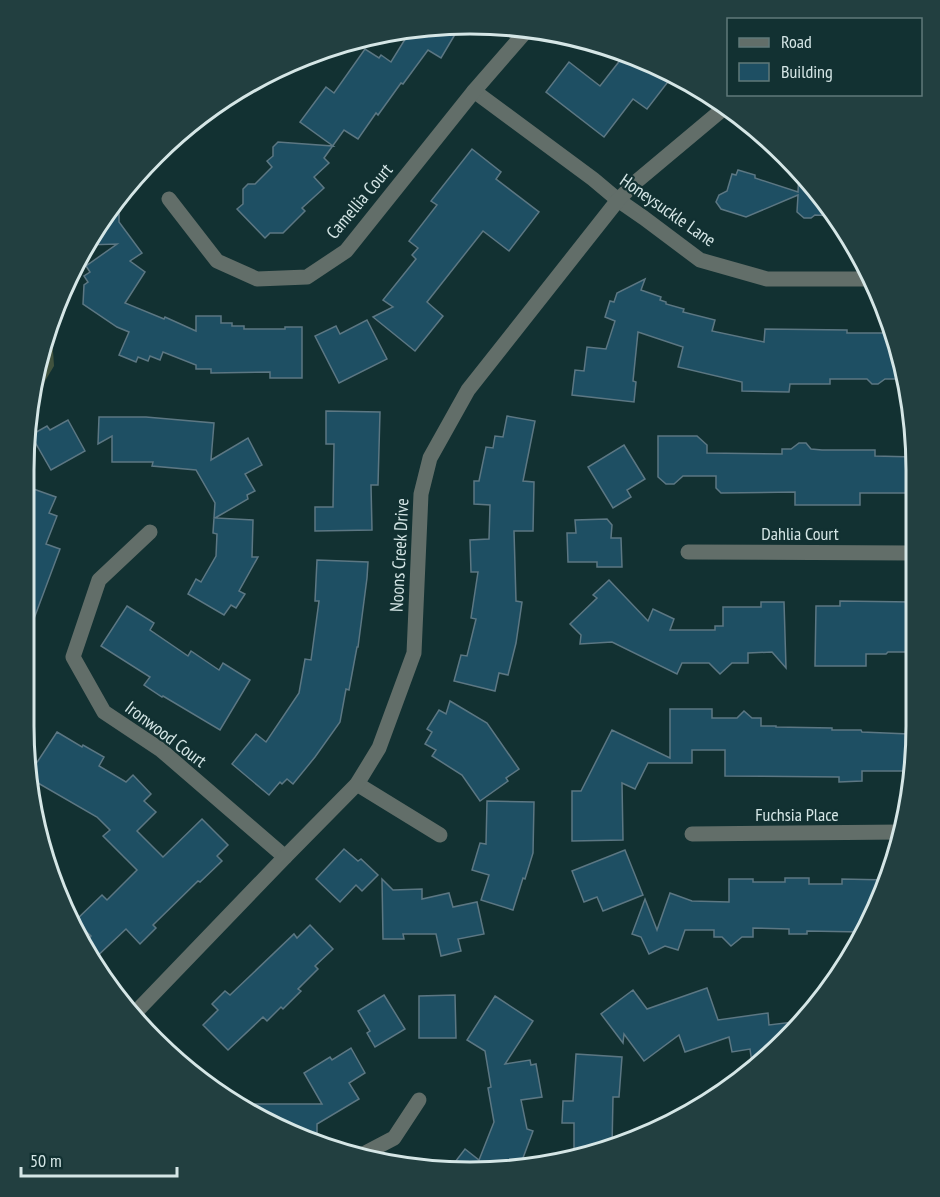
<svg xmlns="http://www.w3.org/2000/svg" width="940" height="1197" font-family="'PT Sans Narrow',sans-serif">
<style>
.green{fill:#41533e}
.building{fill:#1e4f63;stroke:#5c7783;stroke-width:1.5}
.lines{fill:none;stroke-linecap:round;stroke-linejoin:round}
.minor{stroke:#626e69;stroke-width:15}
.tertiary{stroke:#626e69;stroke-width:15}
.labels{text-anchor:middle;dominant-baseline:central;stroke-width:4.5;stroke-linejoin:round;paint-order:stroke}
.street-label{font-size:18px;fill:#d5e6e6;stroke:#123132}
.rim{fill:none;stroke:#d5e6e6;stroke-width:3}
</style>
<rect width="100%" height="100%" fill="#123132"/>
<path class="green" d="M51 320 54 366 33 401 48 326Z"/>
<g class="building">
<path d="M460 26 441 58 428 50 403 84 401 83 378 115 376 113 358 139 344 130 324 158 329 163 314 177 324 188 302 208 305 211 283 233H270L265 238 237 209 243 204V189L248 184H255L272 167 267 161 273 156V147L278 142 333 146 300 122 326 87 334 93 365 49 379 58 381 55 391 62 412 28Z"/>
<path d="M625 54 668 70 674 74 647 109 633 99 604 137 546 92 569 62 600 86Z"/>
<path d="M472 149 501 172 496 179 539 212 509 251 483 231 427 302 443 316 415 351 373 317 393 307 383 300 416 259 412 255 418 248 409 241 437 205 431 201Z"/>
<path d="M738 170 755 175V178L798 192 799 170 806 176 834 216 815 215 811 218H804L797 212 798 195 746 217 721 209 716 202 719 195 727 191 732 174 736 175Z"/>
<path d="M119 198V222L142 253 130 261 145 272 125 303 164 319 165 317 196 331V316H221V323H232V326H244V329H285V327H302V378H270V372L211 373V369H196V365L163 352 160 360 150 356 148 361 138 357 136 362 119 355 129 332 117 327 83 304 84 285 88 282 84 276 90 272 86 266 117 244 85 245Z"/>
<path d="M645 279 641 290 661 297 660 300 666 302V304L684 309 683 312 715 320 712 331 764 342 765 329 847 330V333H892L898 347 897 379H885L878 384H872L867 379H830V384H790L789 392 742 391V382L678 367 683 347 638 332 633 381 636 382 634 402 572 395 575 370 584 371 587 347 606 349 615 321 605 317 610 301 614 302 617 293Z"/>
<path d="M367 320 387 359 339 383 315 336 336 326 340 334Z"/>
<path d="M326 411 380 412 378 485H371L372 530 315 531V507H333L334 444H326Z"/>
<path d="M507 416 535 421 523 481 534 482 533 531H514L516 601 522 602 516 643 508 675 499 673 495 691 454 681 461 655 467 656 476 619 471 618 478 572H471L470 540 489 539 490 505 474 504V481H479L486 447 493 448 495 436 503 437Z"/>
<path d="M99 417H146L214 423 211 460 248 438 262 465 245 474 255 491 247 495 248 499 215 518 253 520 252 557H258L239 591 245 594 236 608 231 605 224 615 188 594 196 579 201 582 216 556 217 534 213 533 215 503 196 470 152 466 153 462H112V436L98 444Z"/>
<path d="M68 420 85 451 51 470 31 435 47 426 50 430Z"/>
<path d="M658 436H697L707 445V453L782 454V449H791L799 443H806L811 449 822 450H875V456L915 457 914 493H860V505H795V492L721 493 716 488V476H683L674 484H666L658 477Z"/>
<path d="M624 445 645 479 627 490 631 497 613 508 588 467Z"/>
<path d="M25 486 56 497 49 513 57 516 46 544 60 549 26 640H24Z"/>
<path d="M607 519 612 525 611 538H621L622 567H597V562H568L567 533H576L575 520Z"/>
<path d="M317 560 368 562 367 578 358 647H357L349 690 346 689 340 722 315 757 293 784 287 779 282 784 280 782 269 795 232 764 256 734 266 742 299 693 305 659 311 660 319 601H315Z"/>
<path d="M609 580 648 621 653 609 674 619 670 630H715V626H723V607H761V602H784L786 668 772 652 748 653V663H732L720 674 709 663H682L677 674 612 642 580 644 581 635 570 624 597 598 593 595Z"/>
<path d="M840 601 912 602 911 652H888L886 654H866V666H815L816 606H840Z"/>
<path d="M127 606 154 623 150 630 188 656 191 651 219 670 223 663 250 680 220 730 163 696 162 697 144 685 150 677 101 646Z"/>
<path d="M450 701 487 723 519 769 506 778 508 781 480 801 462 775 432 756 436 750 425 744 432 732 427 729 439 710 446 714Z"/>
<path d="M670 709H712V718H737L744 711 752 718H761V726H776V727L832 728V730H861L862 732 909 734 908 771H862V781L839 782V777L725 776V750H692V763H648L635 789 622 783 623 840 572 841V791H581L612 730 670 758Z"/>
<path d="M57 732 82 747 83 745 104 757 99 766 126 782 133 775 151 794 144 801 156 812 137 831 163 857 202 819 228 845 217 856 222 861 200 882 198 881 153 925 156 928 140 944 126 929 92 961 82 945 91 936 75 921 102 895 107 900 137 870 103 836 110 830 97 817 31 779 30 773Z"/>
<path d="M487 801 534 802 533 853 525 879 523 878 513 910 481 900 489 875 472 870 480 843 486 844Z"/>
<path d="M344 849 358 861 361 859 378 875 362 891 356 885 340 902 316 879Z"/>
<path d="M625 850 643 895 603 911 597 897 584 902 572 871Z"/>
<path d="M785 878H809V884H842V879L888 880 882 898 862 932 807 931V934H789V929L753 928V937H742L731 946 722 937H714V930H685L678 950 665 946 649 954 641 937 632 934 645 899 657 930 670 893 692 901 729 902V879H753V882H785Z"/>
<path d="M382 879 393 890 422 889V899L449 893 453 907 477 902 484 934 458 939 461 951 441 956 436 934H403L404 939H383Z"/>
<path d="M310 925 333 949 315 966 318 969 298 989 301 991 283 1009 281 1007 267 1021 263 1017 228 1050 203 1025 218 1010 212 1004 225 991 230 995 294 934 297 938Z"/>
<path d="M707 988 718 1020 768 1013 769 1025 802 1021 764 1063 753 1070 750 1049 732 1052 729 1037 685 1052 679 1035 644 1061 624 1034 623 1043 601 1014 633 990 647 1009Z"/>
<path d="M384 995 405 1029 375 1047 367 1033 370 1031 358 1011Z"/>
<path d="M455 995 456 1038H419V996Z"/>
<path d="M495 996 533 1021 505 1064 530 1060 531 1065 536 1064 542 1097 521 1100 527 1129 533 1131 520 1166 470 1173 449 1170 465 1149 479 1160 494 1122 488 1088 491 1087 485 1051 467 1040Z"/>
<path d="M351 1048 365 1073 349 1083 359 1099 317 1124V1137H304L247 1113 235 1104H322L304 1073 330 1057 332 1060Z"/>
<path d="M576 1054 622 1057 619 1097H613L612 1147 589 1156H574V1123H562L563 1101H573Z"/>
</g>
<g class="lines">
<g class="minor">
<path d="M474 91 593 179 618 200"/>
<path d="M169 199 217 261 257 279 307 277 346 251 474 91 527 30"/>
<path d="M150 532 99 580 73 657 104 712 161 750 285 857"/>
<path d="M688 552 913 553"/>
<path d="M357 784 440 835"/>
<path d="M692 834 902 832"/>
<path d="M356 1158 394 1138 419 1100"/>
</g>
<g class="tertiary">
<path d="M618 200 644 218 700 260 767 279H870"/>
<path d="M133 1015 285 857 357 784 379 748 414 653 421 494 430 458 468 390 618 200 637 181 723 109 727 107"/>
</g>
</g>
<g class="labels">
<g class="street-label">
<text transform="translate(359 201) rotate(-50)">Camellia Court</text>
<text transform="translate(668 210) rotate(35)">Honeysuckle Lane</text>
<text x="800" y="533">Dahlia Court</text>
<text transform="translate(399 555) rotate(-87)">Noons Creek Drive</text>
<text transform="translate(166 734) rotate(37)">Ironwood Court</text>
<text x="797" y="814">Fuchsia Place</text>
</g>
</g>
<path d="M0 0H940V1197H0ZM470 34H470A436 436 0 0 1 906 470V726A436 436 0 0 1 470 1162H470A436 436 0 0 1 34 726V470A436 436 0 0 1 470 34Z" fill="#223f40" fill-rule="evenodd"/>
<path class="rim" d="M470 34H470A436 436 0 0 1 906 470V726A436 436 0 0 1 470 1162H470A436 436 0 0 1 34 726V470A436 436 0 0 1 470 34Z"/>
<rect x="727" y="18" width="195" height="78" fill="#123132" stroke="#60797a" stroke-width="1.5"/>
<rect x="739" y="38" width="30" height="9" fill="#626e69" stroke="#60797a" stroke-width="1.5"/>
<text x="781" y="48" font-size="18" fill="#d5e6e6">Road</text>
<rect x="739" y="63" width="30" height="18" fill="#1e4f63" stroke="#60797a" stroke-width="1.5"/>
<text x="781" y="78" font-size="18" fill="#d5e6e6">Building</text>
<path d="M21 1167v9h156v-9" fill="none" stroke="#d5e6e6" stroke-width="3"/>
<text x="30" y="1167" font-size="18" fill="#d5e6e6" stroke="#123132" stroke-width="4.5" paint-order="stroke">50 m</text>
</svg>
